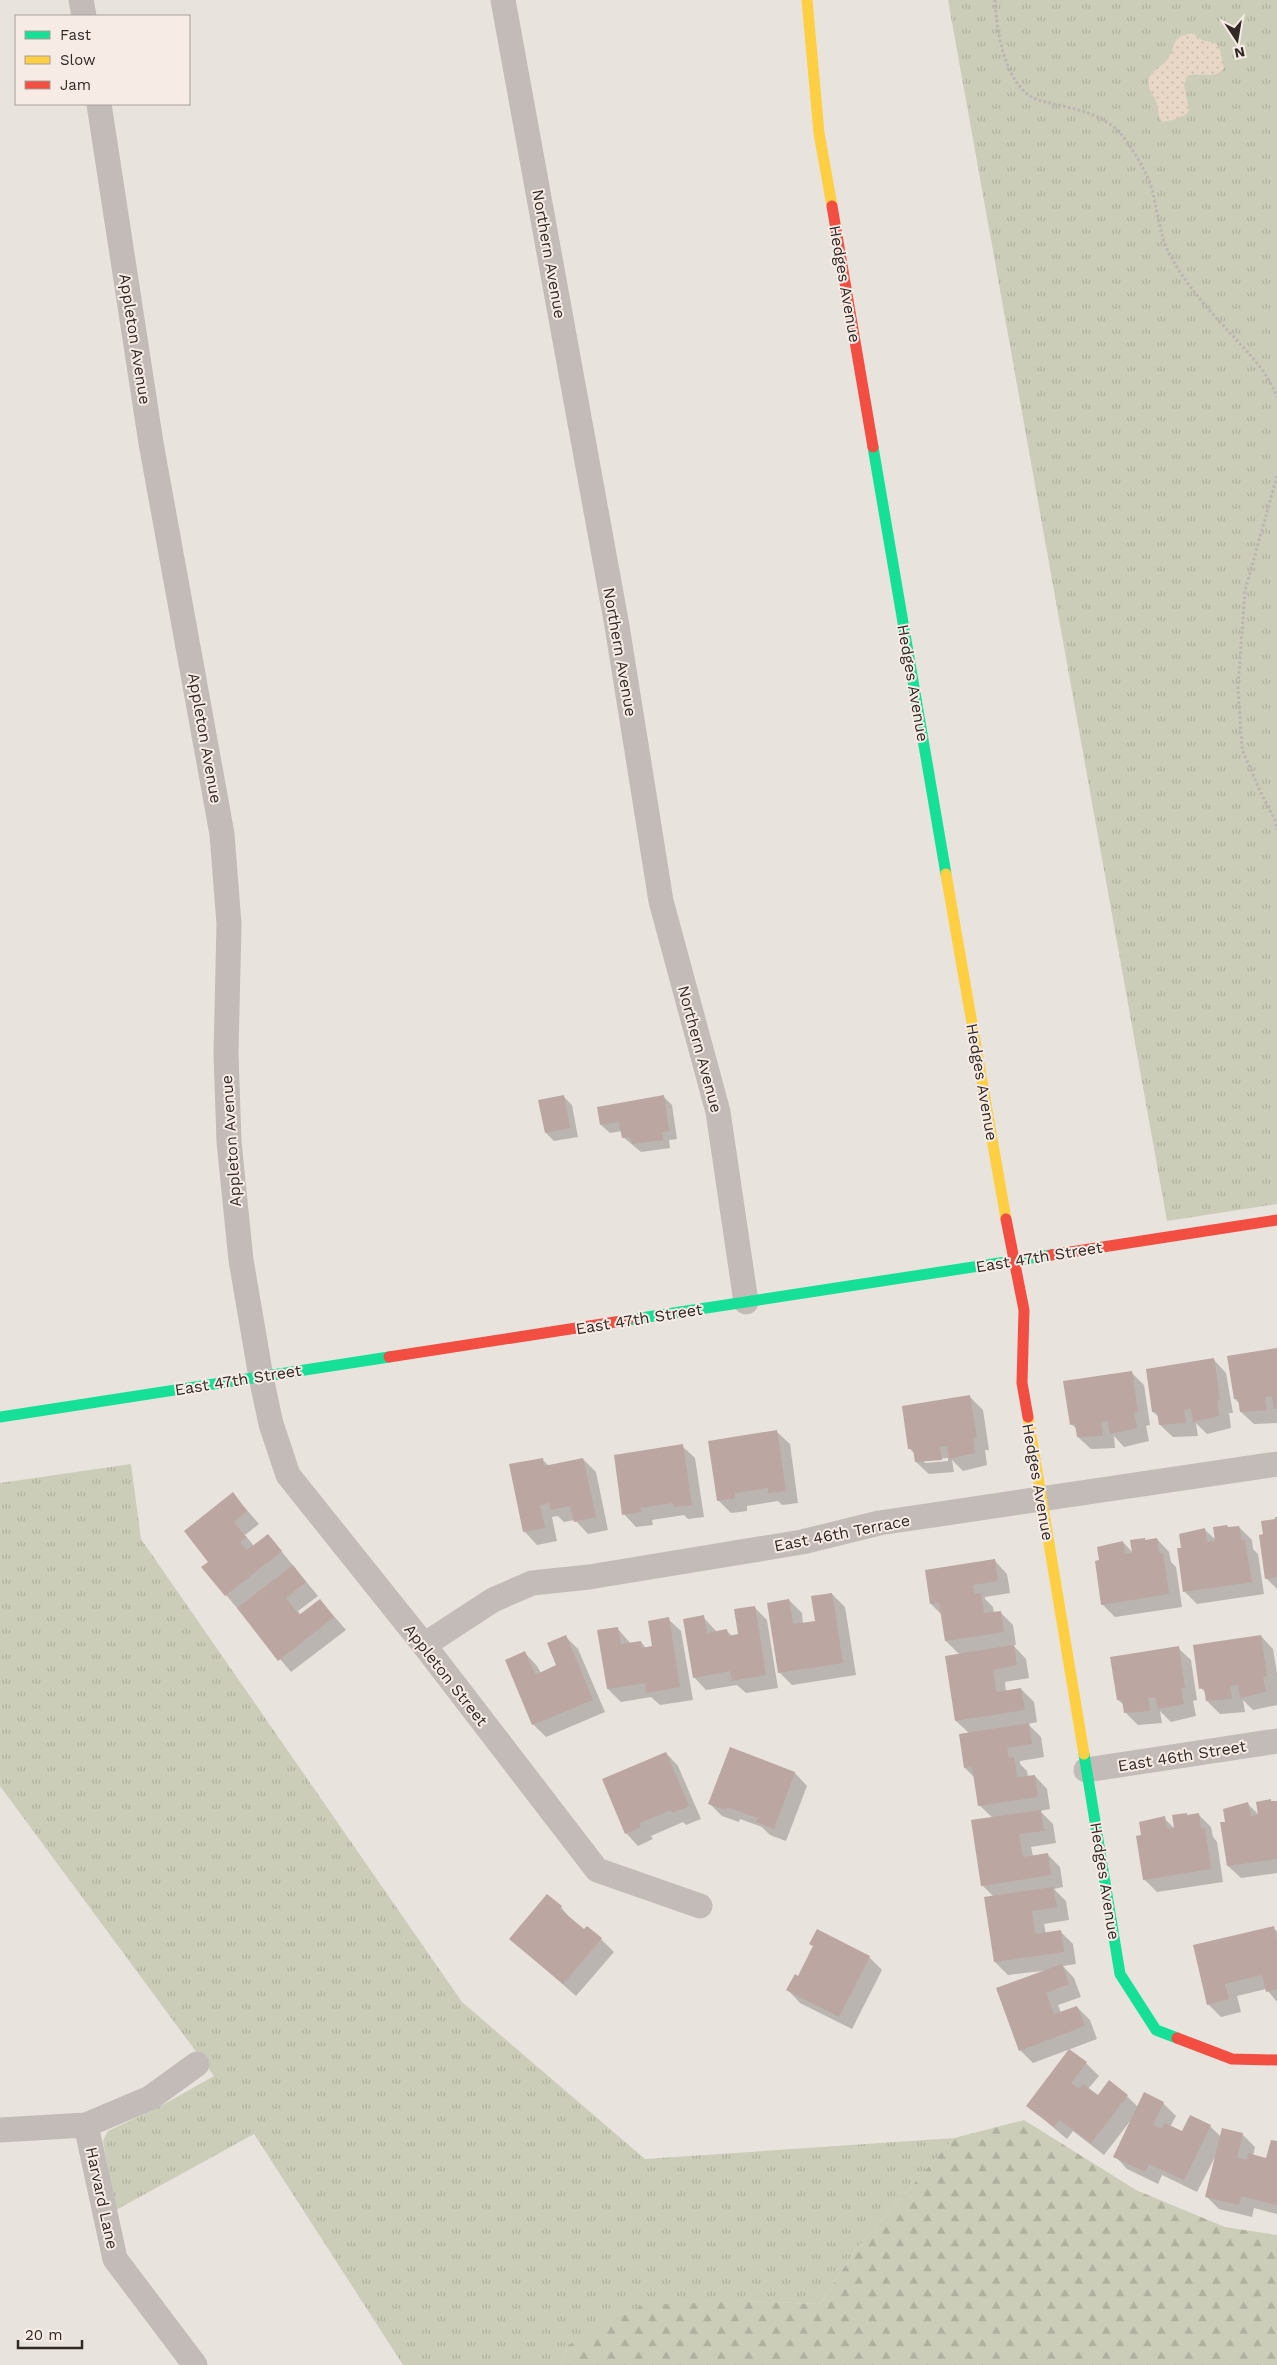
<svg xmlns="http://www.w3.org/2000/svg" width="1277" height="2365" font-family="'Work Sans',sans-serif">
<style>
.grass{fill:url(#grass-tufts)}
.forest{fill:url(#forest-firs)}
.sand{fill:url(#sand-dots)}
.shadow{fill:#0003;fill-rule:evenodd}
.building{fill:#bba6a1}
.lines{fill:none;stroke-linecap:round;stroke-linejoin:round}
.path{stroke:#bbb4b0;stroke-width:3;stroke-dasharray:2.5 2.5;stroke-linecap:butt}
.street{stroke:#c2bbb8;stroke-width:25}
.fast{stroke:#16e098;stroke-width:11}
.slow{stroke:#ffcf43;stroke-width:11}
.jam{stroke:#f24e42;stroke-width:11}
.labels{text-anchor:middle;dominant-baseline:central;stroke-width:4;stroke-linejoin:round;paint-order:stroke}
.street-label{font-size:16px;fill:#322927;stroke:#f7ece5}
</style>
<defs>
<pattern id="grass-tufts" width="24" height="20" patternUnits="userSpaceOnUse" patternTransform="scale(1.25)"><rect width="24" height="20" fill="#cccdb9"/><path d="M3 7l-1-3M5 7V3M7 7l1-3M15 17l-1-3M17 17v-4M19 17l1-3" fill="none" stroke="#b0b09f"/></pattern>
<pattern id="forest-firs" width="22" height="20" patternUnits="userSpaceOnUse" patternTransform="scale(1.25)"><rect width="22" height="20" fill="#cccdb9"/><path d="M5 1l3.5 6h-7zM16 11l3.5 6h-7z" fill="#b0b09f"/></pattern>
<pattern id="sand-dots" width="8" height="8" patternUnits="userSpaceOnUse" patternTransform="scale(1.25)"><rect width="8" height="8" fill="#e8d7c6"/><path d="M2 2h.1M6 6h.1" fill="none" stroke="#c7b9aa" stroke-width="1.8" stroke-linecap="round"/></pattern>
</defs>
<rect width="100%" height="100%" fill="#e9e3de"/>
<g class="grass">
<path d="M948 0H1277V1204L1167 1221Z"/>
<path d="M131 1464 141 1539 462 2002 645 2159 954 2138 857 2248 820 2304 746 2301 568 2345 561 2365H403L254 2134 116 2210 103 2141 108 2131 157 2108 214 2076 0 1786V1483Z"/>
</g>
<path class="forest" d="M1024 2120 1136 2190 1225 2227 1277 2235V2365H561L568 2345 643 2305 746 2301 820 2304 857 2248 954 2138Z"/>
<path class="sand" d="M1193 33 1202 40 1215 43 1219 47 1224 68C1214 81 1200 71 1187 76L1184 85 1189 110 1187 114 1176 119 1162 122C1157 115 1159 108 1156 101 1152 92 1147 89 1149 78 1153 70 1161 67 1167 60 1179 45 1167 38 1193 33Z"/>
<g class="shadow">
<path d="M563 1096 572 1105 578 1137 554 1141 546 1133 540 1101Z"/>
<path d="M663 1096 672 1105 677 1139 669 1140 670 1148 641 1152 623 1137 622 1131 610 1133 601 1125Z"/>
<path d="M1277 1350V1423L1254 1424 1241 1412 1240 1404 1235 1399Z"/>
<path d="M1214 1360 1226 1373 1233 1413H1229L1231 1428 1207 1434 1196 1423 1198 1436 1173 1437 1160 1425 1159 1417 1153 1412Z"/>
<path d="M1131 1372 1144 1385 1150 1425 1146 1426 1149 1441 1124 1447 1114 1436 1115 1448 1091 1449 1078 1437 1077 1429 1071 1424Z"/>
<path d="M970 1397 983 1410 989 1450H985L987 1465 963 1471 952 1460 954 1472 929 1474 916 1462 915 1454 910 1449ZM948 1458V1461L925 1463 923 1460Z"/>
<path d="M777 1432 790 1444 798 1503 782 1505 778 1501 747 1506V1511L731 1513 718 1500Z"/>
<path d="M682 1446 695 1458 704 1517 688 1519 684 1515 652 1520 653 1525 636 1527 624 1514Z"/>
<path d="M542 1459 549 1466 583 1459 596 1472 608 1530 588 1534 575 1520 564 1522 558 1516 552 1517 557 1541 537 1545 525 1532 511 1465Z"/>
<path d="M233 1494 259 1524 245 1535 254 1546 268 1535 318 1596 298 1611 301 1615 320 1600 346 1630 291 1672 226 1595 210 1562Z"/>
<path d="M1277 1519V1589L1266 1578 1264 1535Z"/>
<path d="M1239 1527 1252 1540 1253 1549 1258 1554 1264 1594 1197 1604 1185 1592 1183 1549 1205 1530 1216 1540Z"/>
<path d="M1157 1539 1169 1552 1171 1562 1176 1567 1182 1607 1115 1617 1102 1604 1100 1561 1123 1542 1133 1553Z"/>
<path d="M995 1561 1007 1574 1010 1593 985 1597V1599L993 1607 994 1613 1000 1612 1013 1625 1016 1645H1013L1026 1659 1029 1678 1005 1682 1006 1692 1021 1689 1034 1702 1037 1722 1028 1724 1041 1737 1044 1757 1020 1761V1764L1027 1771 1028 1777 1035 1776 1047 1789 1050 1809 1040 1811 1053 1824 1056 1843 1031 1847 1033 1856 1047 1854 1060 1867 1063 1887 1054 1889 1066 1901 1069 1920 1044 1924 1046 1934 1060 1931 1073 1944 1076 1964 1063 1966 1074 1978 1081 1997 1058 2005 1061 2013 1077 2007 1090 2020 1097 2039 1033 2063 1020 2050 1050 1970 1008 1975 995 1962 994 1897 982 1885 993 1818 979 1805 975 1778 965 1768 969 1733 956 1721 960 1655 946 1641 942 1615 931 1604Z"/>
<path d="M832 1594 845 1607 856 1675 792 1685 779 1672 789 1600 802 1613 803 1624 816 1622Z"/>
<path d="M754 1607 767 1620 778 1688 746 1693 737 1685 706 1690 694 1677 703 1617 717 1632 726 1630 732 1636 739 1635Z"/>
<path d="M668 1619 681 1631 693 1700 660 1705 651 1697 621 1702 608 1689 617 1628 631 1644 641 1642 646 1648 654 1647Z"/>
<path d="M565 1636 578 1649 605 1712 546 1737 533 1724 525 1653 537 1666 541 1673 558 1666Z"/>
<path d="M1261 1636 1273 1649 1277 1673V1705L1253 1710 1243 1700 1245 1712 1220 1714 1207 1701 1206 1693 1201 1688Z"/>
<path d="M1178 1648 1191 1660 1197 1700 1193 1701 1196 1716 1171 1722 1160 1711 1162 1723 1138 1725 1125 1712 1124 1705 1118 1700Z"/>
<path d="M730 1749 795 1773 807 1786 786 1841 770 1835 762 1827 740 1819 739 1822 722 1816 709 1803Z"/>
<path d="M666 1753 678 1766 701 1819 686 1825 683 1822 651 1836 653 1839 638 1846 626 1833Z"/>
<path d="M1277 1801V1873L1241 1878 1228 1866 1226 1823 1248 1804 1259 1815Z"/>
<path d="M1198 1814 1211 1827 1213 1837 1217 1842 1223 1882 1157 1892 1144 1879 1142 1836 1164 1818 1175 1829Z"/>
<path d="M561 1907 572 1921 585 1931 601 1939 614 1952 576 1996 511 1939Z"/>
<path d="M1273 1928 1277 1931V2002L1266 1989 1237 1996 1241 2012 1221 2017 1208 2004 1195 1946Z"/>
<path d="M818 1931 869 1957 882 1970 852 2029 800 2003 788 1990 798 1977 814 1947 811 1944Z"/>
<path d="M1086 2063 1099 2076 1088 2089 1098 2097 1127 2096 1138 2107 1163 2103 1176 2116 1170 2127 1182 2133 1210 2126 1221 2137 1242 2134 1255 2147 1253 2156 1267 2159 1277 2143V2214L1254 2208 1252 2217 1219 2209 1206 2196 1216 2155 1197 2192 1162 2175 1158 2184 1127 2169 1115 2156 1131 2120 1104 2155 1073 2131 1067 2139 1028 2106Z"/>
</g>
<g class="building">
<path d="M564 1095 570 1128 545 1133 538 1100Z"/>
<path d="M664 1095 669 1131 662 1132 663 1140 632 1144 630 1137 622 1138 619 1122 600 1125 597 1107Z"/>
<path d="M1277 1348V1409H1274L1272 1396 1265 1397 1267 1410 1240 1412 1238 1399H1234L1227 1356Z"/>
<path d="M1214 1358 1220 1400 1217 1401 1219 1416 1193 1422 1191 1409 1184 1410 1186 1423 1159 1425 1157 1412H1152L1146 1369Z"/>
<path d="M1132 1371 1138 1412 1134 1413 1137 1428 1110 1434 1108 1421 1101 1422 1103 1436 1077 1437 1075 1424 1070 1425 1063 1381Z"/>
<path d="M970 1395 977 1437 973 1438 975 1453 949 1459 947 1446 940 1447 942 1460 915 1462 913 1449H908L902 1406Z"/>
<path d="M777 1430 786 1491 768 1493V1488L735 1493V1498L717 1501 708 1441Z"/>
<path d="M683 1444 692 1505 674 1507 673 1503 640 1508 641 1512 622 1515 614 1455Z"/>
<path d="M543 1458 544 1466 583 1458 596 1517 574 1522 570 1506 551 1510 549 1503 540 1505 545 1528 523 1532 509 1464Z"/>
<path d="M233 1492 247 1511 234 1522 246 1537 240 1542 247 1550 268 1534 282 1551 225 1596 201 1567 208 1562 184 1531Z"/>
<path d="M1275 1517H1277V1577L1265 1579 1259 1535 1263 1534 1261 1521 1275 1519Z"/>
<path d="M1227 1525 1228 1527 1239 1526 1242 1541 1245 1540 1252 1582 1183 1592 1177 1548H1181L1179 1534 1205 1528 1207 1542 1215 1541 1213 1527Z"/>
<path d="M1145 1538V1540L1157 1538 1159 1553H1163L1169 1594 1101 1605 1095 1561 1099 1560 1097 1547 1123 1541 1125 1554 1132 1553 1130 1540Z"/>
<path d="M995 1559 998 1581 973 1585 974 1594 981 1593 984 1613 1001 1611 1004 1632 945 1641 939 1603 930 1604 925 1570Z"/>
<path d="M293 1565 306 1582 286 1598 299 1615 320 1599 334 1617 278 1661 237 1608Z"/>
<path d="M832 1593 843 1663 778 1673 767 1603 789 1599 793 1624 815 1621 811 1596Z"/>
<path d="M755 1606 766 1675 732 1681 730 1671 693 1678 683 1619 704 1615 707 1633 727 1629 728 1636 738 1634 734 1609Z"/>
<path d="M669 1617 680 1687 646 1693 645 1683 607 1689 597 1630 618 1627 621 1644 641 1641 642 1648 652 1646 648 1621Z"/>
<path d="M566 1635 593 1700 532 1725 505 1660 525 1651 535 1675 556 1665 547 1643Z"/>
<path d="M1261 1635 1267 1676 1263 1677 1266 1692 1240 1698 1238 1685 1230 1686 1232 1699 1206 1701 1204 1688 1199 1689 1193 1645Z"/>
<path d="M1014 1645 1017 1665 993 1670 996 1692 1021 1688 1025 1710 955 1721 945 1656Z"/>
<path d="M1179 1646 1185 1688H1181L1184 1704 1158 1709 1155 1697 1148 1698 1150 1711 1124 1713 1122 1700H1117L1110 1657Z"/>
<path d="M1029 1723 1032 1744 1007 1748 1009 1758 1014 1757 1017 1777 1035 1775 1038 1797 978 1806 972 1767 964 1768 959 1734Z"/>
<path d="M730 1747 795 1772 774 1829 756 1822 758 1818 727 1807 726 1810 708 1804Z"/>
<path d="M666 1752 689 1806 672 1813 671 1810 639 1823 641 1827 625 1834 602 1779Z"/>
<path d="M1271 1799V1801H1277V1859L1227 1866 1220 1822H1225L1223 1809 1248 1802 1251 1816 1258 1815 1256 1802Z"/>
<path d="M1041 1810 1044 1831 1019 1834 1023 1857 1048 1853 1051 1875 981 1886 971 1820Z"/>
<path d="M1187 1813V1815L1199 1813 1201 1828H1205L1211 1869 1143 1880 1136 1836 1141 1835 1139 1822 1165 1816 1167 1829 1174 1828 1172 1815Z"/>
<path d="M1053 1887 1057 1907 1032 1911 1035 1934 1061 1930 1064 1952 994 1962 984 1897Z"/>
<path d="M547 1894 562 1906 560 1909 584 1929 587 1926 602 1938 563 1984 509 1939Z"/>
<path d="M1274 1926 1277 1940V1989L1266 1992 1262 1975 1225 1984 1229 1999 1207 2005 1193 1945Z"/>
<path d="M817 1929 870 1956 839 2017 786 1990 795 1974 798 1976 813 1946 809 1944Z"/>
<path d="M1062 1964 1069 1984 1046 1993 1054 2014 1077 2006 1085 2026 1019 2051 996 1988Z"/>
<path d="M1069 2049 1087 2062 1071 2083 1079 2089 1083 2084 1098 2095 1109 2080 1128 2095 1091 2143 1059 2120 1054 2127 1026 2106Z"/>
<path d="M1144 2092 1164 2102 1153 2125 1162 2129 1165 2123 1182 2131 1190 2115 1211 2125 1184 2180 1149 2164 1145 2172 1113 2157Z"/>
<path d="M1222 2128 1243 2133 1237 2158 1247 2160 1248 2153 1266 2158 1271 2140 1277 2141V2205L1241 2196 1239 2205 1205 2197Z"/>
</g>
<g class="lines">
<g class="path">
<path d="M995 0C996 31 1006 92 1041 101 1069 108 1100 111 1121 134 1131 146 1146 171 1151 186 1158 210 1159 237 1172 259 1186 283 1204 305 1223 325 1243 348 1266 368 1277 397"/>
<path d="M1277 476 1245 591 1238 686 1242 749 1261 793 1275 820 1277 830"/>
</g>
<g class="street">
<path d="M81 0 84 16"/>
<path d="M503 0 617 626 661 901 718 1112 746 1302"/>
<path d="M99 104 151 443 222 834 229 924 226 1054 229 1142 241 1260 261 1377 271 1424 288 1475 424 1645 597 1870 700 1906"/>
<path d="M424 1645 493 1600 532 1583 589 1577 802 1542 879 1523 1277 1464"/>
<path d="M1086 1770 1277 1741"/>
<path d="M86 2125 115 2259 195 2365"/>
<path d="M0 2130 86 2125 150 2098 197 2064"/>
</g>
<g class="fast">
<path d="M873 447 946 874"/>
<path d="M628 1320 1051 1255"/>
<path d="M0 1417 389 1357"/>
<path d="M1084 1754 1120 1974 1156 2030 1177 2038"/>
</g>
<g class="slow">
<path d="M807 0 819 133 832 206"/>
<path d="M946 874 1006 1219"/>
<path d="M1028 1417 1084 1754"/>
</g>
<g class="jam">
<path d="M832 206 873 447"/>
<path d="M1006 1219 1024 1310 1022 1383 1028 1417"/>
<path d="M1051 1255 1277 1220"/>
<path d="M389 1357 628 1320"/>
<path d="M1177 2038 1232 2059 1277 2060"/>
</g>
</g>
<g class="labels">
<g class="street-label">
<text transform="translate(549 254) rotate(80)">Northern Avenue</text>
<text transform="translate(845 284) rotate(80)">Hedges Avenue</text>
<text transform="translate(135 339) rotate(81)">Appleton Avenue</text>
<text transform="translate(620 652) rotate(80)">Northern Avenue</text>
<text transform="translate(913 683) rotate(80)">Hedges Avenue</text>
<text transform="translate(205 738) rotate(80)">Appleton Avenue</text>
<text transform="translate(700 1049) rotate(75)">Northern Avenue</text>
<text transform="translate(982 1082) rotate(80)">Hedges Avenue</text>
<text transform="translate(231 1141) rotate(-94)">Appleton Avenue</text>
<text transform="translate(1039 1257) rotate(-9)">East 47th Street</text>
<text transform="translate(639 1319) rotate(-9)">East 47th Street</text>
<text transform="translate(238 1380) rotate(-9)">East 47th Street</text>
<text transform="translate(1038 1482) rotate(80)">Hedges Avenue</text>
<text transform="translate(842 1533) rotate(-11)">East 46th Terrace</text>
<text transform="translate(446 1675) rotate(52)">Appleton Street</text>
<text transform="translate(1182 1756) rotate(-9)">East 46th Street</text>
<text transform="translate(1105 1881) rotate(81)">Hedges Avenue</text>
<text transform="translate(102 2198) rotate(78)">Harvard Lane</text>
</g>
</g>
<rect x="15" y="15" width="175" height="90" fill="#f7ece5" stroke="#a89e99"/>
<rect x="25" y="31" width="25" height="8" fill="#16e098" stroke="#a89e99"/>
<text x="60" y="40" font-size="15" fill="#322927">Fast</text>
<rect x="25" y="56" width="25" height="8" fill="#ffcf43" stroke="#a89e99"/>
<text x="60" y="65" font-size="15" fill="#322927">Slow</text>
<rect x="25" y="81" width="25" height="8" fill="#f24e42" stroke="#a89e99"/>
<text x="60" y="90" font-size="15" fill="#322927">Jam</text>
<g transform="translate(1237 40) rotate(168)" stroke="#f7ece5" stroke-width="4" paint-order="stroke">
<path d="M0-4L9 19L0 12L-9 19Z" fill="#322927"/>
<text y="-8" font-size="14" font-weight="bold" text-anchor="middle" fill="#322927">N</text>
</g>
<path d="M18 2340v8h64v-8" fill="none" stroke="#322927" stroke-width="2.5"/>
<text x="25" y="2340" font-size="15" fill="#322927" stroke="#f7ece5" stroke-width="4" paint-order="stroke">20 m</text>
</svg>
